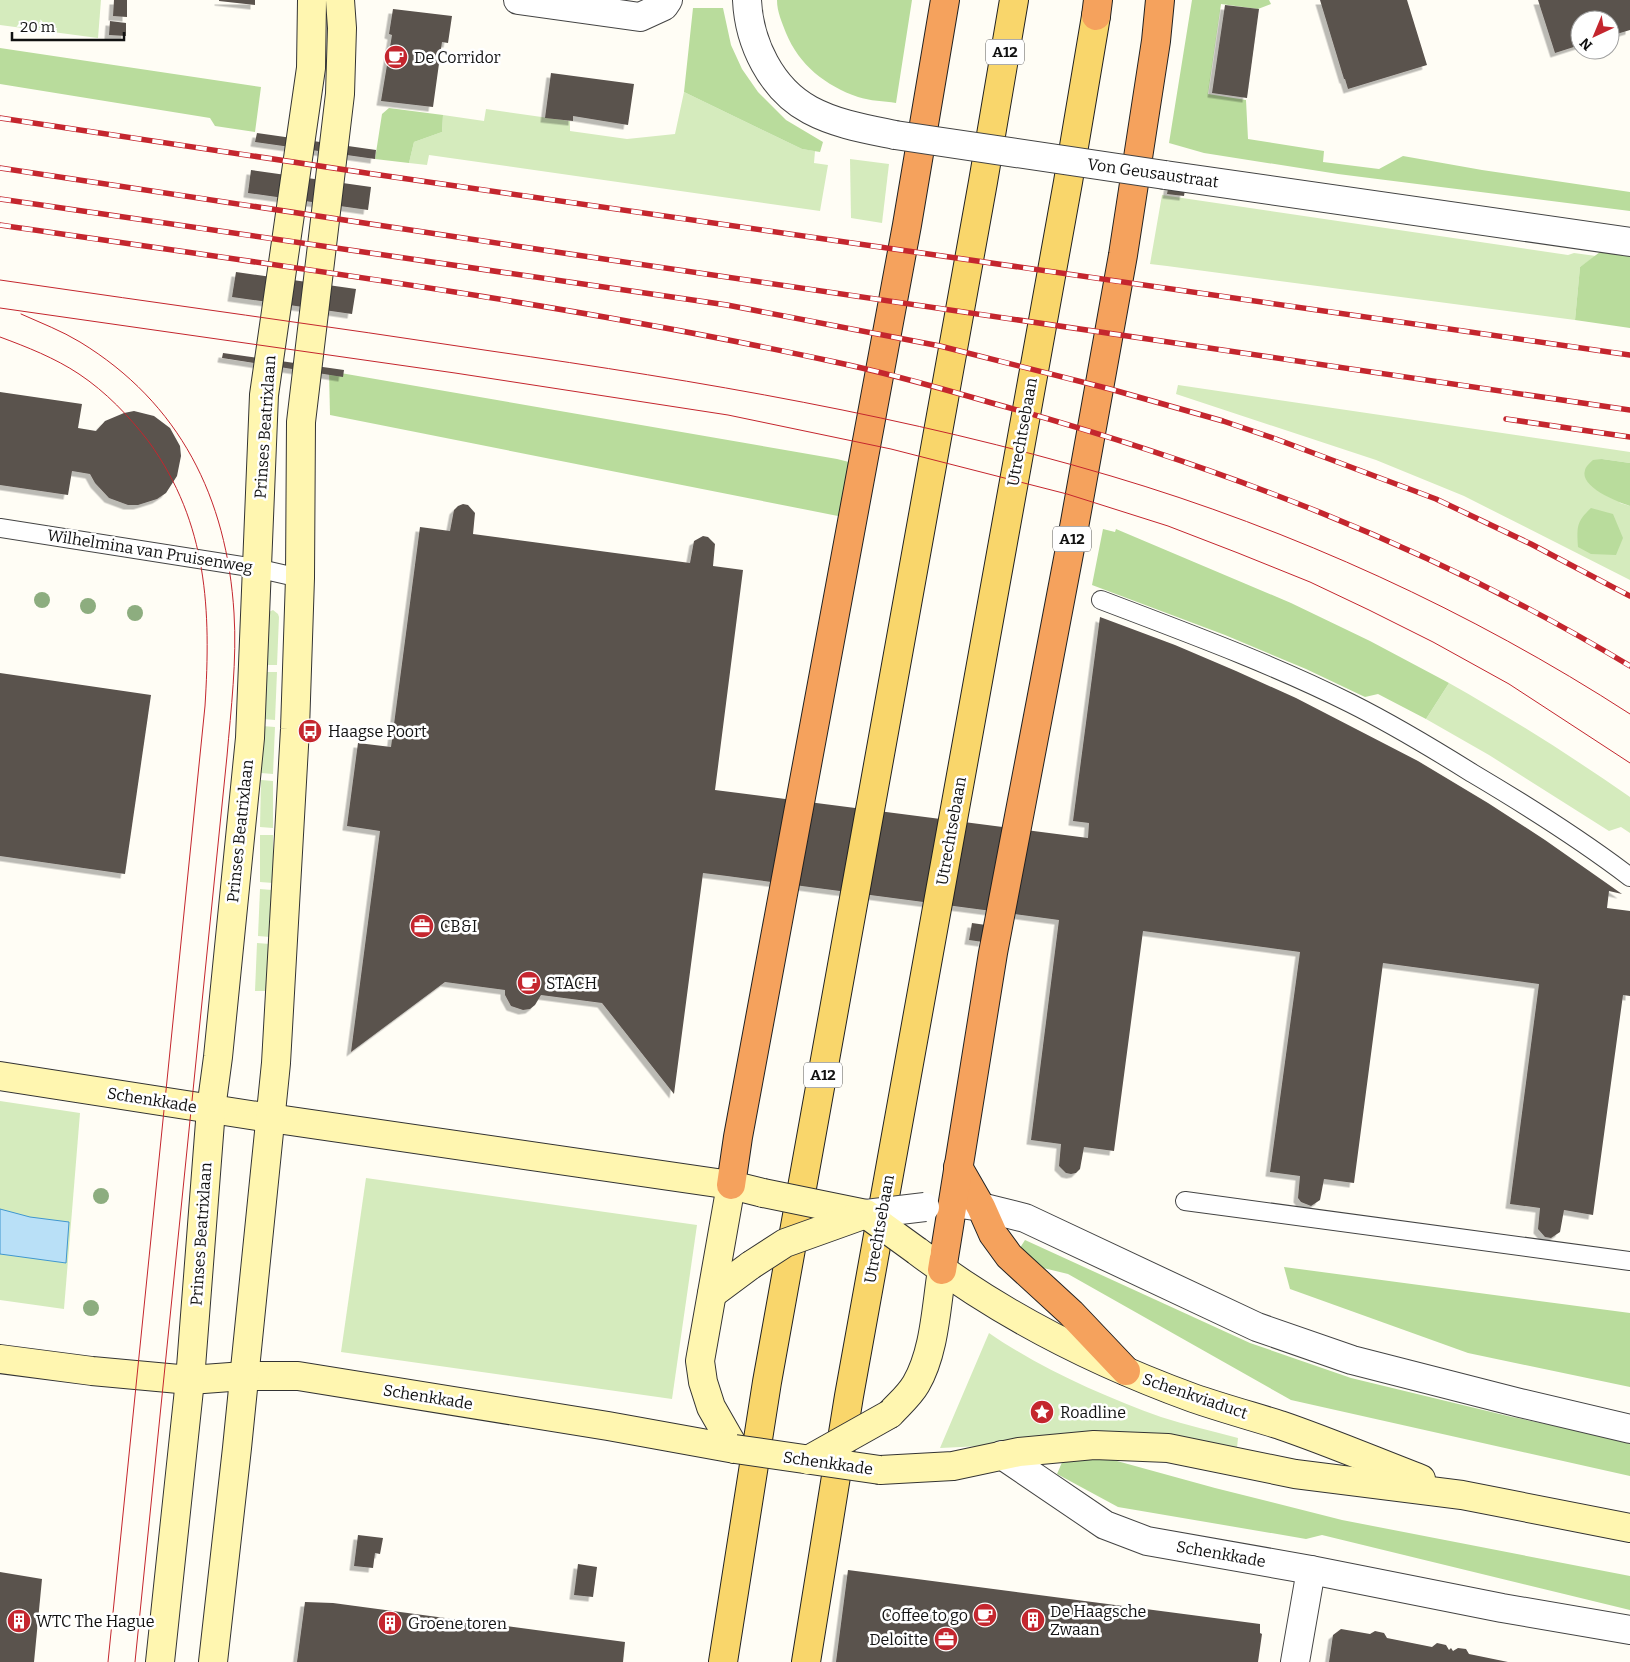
<svg xmlns="http://www.w3.org/2000/svg" width="1630" height="1662" font-family="Bitter,serif">
<style>
.green{fill:#d5ebbd}
.forest{fill:#b9dc9c}
.water{fill:#b9e0f7;stroke:#3f96cf}
.building{fill:#5a524d;filter:url(#shadow)}
.lines{fill:none;stroke-linecap:round;stroke-linejoin:round}
.lane-casing{stroke:#444;stroke-width:20}
.street-casing{stroke:#444;stroke-width:30}
.secondary-casing{stroke:#333;stroke-width:30}
.primary-casing{stroke:#222;stroke-width:30}
.highway-casing{stroke:#222;stroke-width:30}
.lane{stroke:#fff;stroke-width:18}
.street{stroke:#fff;stroke-width:28}
.secondary{stroke:#fff6b0;stroke-width:28}
.primary{stroke:#f9d66b;stroke-width:28}
.highway{stroke:#f5a25d;stroke-width:28}
.tram{stroke:#c4262e;stroke-width:1}
.rail-casing{stroke:#c4262e;stroke-width:5.5}
.rail{stroke:#fff;stroke-width:4;stroke-dasharray:11;stroke-linecap:butt}
.street-bridge-casing{stroke:#444;stroke-width:30;stroke-linecap:butt}
.secondary-bridge-casing{stroke:#333;stroke-width:30;stroke-linecap:butt}
.street-bridge{stroke:#fff;stroke-width:28}
.secondary-bridge{stroke:#fff6b0;stroke-width:28}
.tree{fill:#8dad7f}
.labels{text-anchor:middle;dominant-baseline:central;stroke-width:5;stroke-linejoin:round;paint-order:stroke}
.shield{fill:#fff;stroke:#585858;stroke-width:1}
.shield-label{font-size:15px;font-weight:bold;fill:#111}
.poi-label{font-size:16px;fill:#111;stroke:#fff;text-anchor:start}
.street-label{font-size:16px;fill:#111;stroke:#fff}
</style>
<defs>
<filter id="shadow"><feDropShadow dx="-4.5" dy="4.5" stdDeviation="0" flood-color="#0004"/></filter>
</defs>
<rect width="100%" height="100%" fill="#fffdf5"/>
<g class="green">
<path d="M0 0H101L98 38 0 25Z"/>
<path d="M684 92 802 149 815 151 814 163 828 165 820 211 429 155 427 165 409 163 414 142 442 132 443 115 484 121 486 109 570 121V131L627 139 675 134Z"/>
<path d="M850 159 889 164 882 223 851 218Z"/>
<path d="M1162 195 1568 255 1574 253 1596 256 1580 267 1575 320 1167 266 1150 264Z"/>
<path d="M1178 385 1630 452V463L1602 459 1620 503 1630 506V580L1464 496 1376 460 1176 394Z"/>
<path d="M273 610 278 614 279 617 277 665H265L269 612Z"/>
<path d="M265 672H277L275 720 263 719Z"/>
<path d="M1449 683C1511 718 1571 756 1630 797V833L1621 827 1609 831 1489 755 1426 719Z"/>
<path d="M262 726 275 727 273 774 261 773Z"/>
<path d="M261 780 273 781V828L260 827Z"/>
<path d="M260 835H273V883L260 882Z"/>
<path d="M260 889 272 890 270 937 258 936Z"/>
<path d="M257 943 270 944 267 991H255Z"/>
<path d="M0 1101 80 1113 64 1309 0 1300Z"/>
<path d="M366 1178 697 1225 672 1399 341 1352Z"/>
<path d="M989 1333C1038 1367 1104 1397 1161 1417 1186 1425 1213 1431 1238 1438L1237 1448 1087 1432 1016 1438 982 1446 940 1448Z"/>
</g>
<g class="forest">
<path d="M777 0H912L896 103C884 101 870 101 858 97 826 86 799 65 786 33 782 22 777 12 777 0Z"/>
<path d="M1192 0H1269L1271 4 1258 9 1221 4 1208 94 1246 100 1248 139 1324 151 1323 162 1379 169 1403 156 1482 170 1630 192V211L1338 174 1204 153 1169 143Z"/>
<path d="M693 8H723L731 45 742 69 758 92 786 120 823 142 820 152 802 149 684 92Z"/>
<path d="M0 48 261 87 255 132 215 126 210 118 0 84Z"/>
<path d="M389 108 443 115 442 132 414 142 409 163 375 159 382 114Z"/>
<path d="M1604 249 1630 253V328L1575 320 1580 267Z"/>
<path d="M329 371 837 459 857 464 848 518 330 415Z"/>
<path d="M1602 459 1630 463V506C1618 502 1579 487 1585 470 1586 466 1591 462 1593 460Z"/>
<path d="M1591 508 1613 514 1623 538 1616 555 1591 554 1578 547C1577 527 1576 522 1591 508Z"/>
<path d="M1103 529 1115 532 1116 529 1291 603 1370 641 1449 683 1426 719 1378 694 1365 697 1306 669 1225 635 1092 585Z"/>
<path d="M1025 1240 1250 1343 1351 1378 1512 1417 1630 1441V1476L1291 1400 1068 1274 1031 1265 1018 1251Z"/>
<path d="M1284 1267 1630 1313V1387L1468 1353 1290 1289Z"/>
<path d="M1106 1458 1215 1488 1342 1520 1630 1576V1610L1322 1535 1306 1539 1118 1507 1057 1474 1063 1460Z"/>
</g>
<path class="water" d="M0 1209 30 1217 69 1222 66 1263 0 1254Z"/>
<g class="building">
<path d="M114 0H127V17L113 16Z"/>
<path d="M219 0H255V5L219 1Z"/>
<path d="M1320 0H1407L1427 65 1348 89 1345 79H1344Z"/>
<path d="M1538 0H1630V30L1610 36V20H1580V45L1555 53Z"/>
<path d="M1225 5 1259 9 1247 98 1212 93Z"/>
<path d="M393 9 452 16 448 43 442 42 433 107 381 101 392 35 389 34Z"/>
<path d="M110 21 126 23V36L109 35Z"/>
<path d="M551 73 634 84 628 125 573 116V121L545 118Z"/>
<path d="M257 133 376 150 375 159 255 142Z"/>
<path d="M251 170 371 187 368 210 248 193Z"/>
<path d="M1171 172 1187 175 1184 196 1167 194Z"/>
<path d="M236 272 356 289 352 314 232 297Z"/>
<path d="M223 353 344 370 343 377 222 358Z"/>
<path d="M0 392 82 404 78 428 96 431 105 421 124 413 134 411 154 416 170 428 180 446 181 456 177 476 166 493 157 499 138 505H128L109 498 95 483 90 474 72 471 68 495 0 485Z"/>
<path d="M463 504 468 505 475 513 473 534 690 563 694 541 703 536 708 537 715 544 713 566 743 570 715 790 1088 838 1089 823 1073 821 1100 617 1175 645 1236 671 1296 698 1418 761 1488 803 1545 840 1622 894 1609 891 1607 908 1630 911V996L1623 995 1593 1215 1564 1210 1560 1232 1551 1238 1545 1237 1538 1229 1540 1208 1510 1204 1539 984 1383 963 1354 1183 1324 1179 1320 1200 1311 1206 1301 1202 1298 1198 1300 1176 1270 1172 1300 952 1143 931 1114 1151 1084 1147 1080 1169 1076 1173 1071 1174 1066 1173 1059 1166 1061 1144 1031 1140 1059 920 727 876 703 873 674 1094 602 1003 541 995 535 1005 530 1009 523 1010 511 1006 505 995V990L445 982 351 1052 380 831 347 826 358 743 391 747 420 527 450 531 454 510 458 506Z"/>
<path d="M0 673 151 695 125 874 0 856Z"/>
<path d="M972 923 986 925 983 942 969 940Z"/>
<path d="M358 1535 383 1538 380 1554 375 1553 373 1568 354 1566Z"/>
<path d="M578 1564 597 1567 593 1597 574 1595Z"/>
<path d="M848 1570 1260 1624V1633L1262 1634 1258 1662H836Z"/>
<path d="M0 1572 42 1579 34 1662H0Z"/>
<path d="M305 1602 333 1603 625 1642 623 1662H297Z"/>
<path d="M1341 1629 1370 1634 1375 1631 1384 1633 1387 1638 1432 1647 1437 1643 1446 1645 1449 1650 1451 1648 1453 1651 1458 1648 1466 1649 1469 1654 1508 1662H1329L1333 1635Z"/>
</g>
<g class="lines">
<g class="lane-casing">
<g id="lane">
<path d="M0 528 256 568 300 578"/>
<path d="M1101 600C1185 632 1270 663 1350 703 1392 724 1432 748 1472 773 1526 805 1580 839 1630 877"/>
<path d="M1185 1201 1630 1261"/>
</g>
</g>
<g class="street-casing">
<g id="street">
<path d="M518 0 640 17 664 6 668 0"/>
<path d="M747 0C749 43 771 89 810 110 836 124 866 129 895 135"/>
<path d="M1165 175 1630 242"/>
<path d="M961 1204 981 1207 1025 1218 1257 1327 1352 1360 1520 1403 1630 1429"/>
<path d="M1002 1455 1105 1525 1147 1541 1311 1570 1502 1608 1630 1630"/>
<path d="M1295 1662 1311 1570"/>
</g>
</g>
<g class="secondary-casing">
<g id="secondary">
<path d="M0 1076 270 1118 731 1185 763 1193"/>
<path d="M731 1185 700 1361 703 1382 711 1407 735 1449"/>
<path d="M917 1251C1001 1315 1094 1362 1193 1398 1222 1408 1251 1416 1280 1425 1327 1441 1374 1461 1421 1479"/>
<path d="M712 1294 751 1265"/>
<path d="M0 1359 92 1371 190 1380 244 1376H298L608 1426 735 1449"/>
<path d="M890 1414C899 1404 909 1396 916 1384 935 1351 936 1307 942 1270"/>
<path d="M880 1470 953 1466 1019 1452 1094 1445 1168 1448 1295 1474 1462 1495 1630 1528"/>
<path d="M160 1662 190 1380 211 1109 218 1057 250 738 264 395 311 68 312 0"/>
<path d="M213 1662 237 1448 276 1063 295 729 300 578 301 422 340 94 342 28 340 0"/>
</g>
</g>
<g class="primary-casing">
<g id="primary">
<path d="M723 1662 767 1382 983 182 1014 0"/>
<path d="M806 1662 849 1396 1068 182 1096 16"/>
</g>
</g>
<g class="highway-casing">
<g id="highway">
<path d="M1096 16 1098 0"/>
<path d="M958 1167 981 1207 993 1234 1009 1256 1071 1313 1126 1371"/>
<path d="M731 1185 738 1137 907 225 945 0"/>
<path d="M942 1270 993 953 1075 522 1123 255 1156 41 1160 0"/>
</g>
</g>
<use href="#lane" class="lane"/>
<use href="#street" class="street"/>
<use href="#secondary" class="secondary"/>
<use href="#primary" class="primary"/>
<use href="#highway" class="highway"/>
<g class="tram">
<path d="M0 280C164 304 327 326 491 351 700 381 908 416 1111 476 1293 530 1471 611 1630 714"/>
<path d="M0 308 455 373 728 415 891 449 1067 494 1168 526 1238 553 1310 582 1369 610 1433 642 1509 684 1630 763"/>
<path d="M21 314C41 323 62 331 80 342 180 403 227 498 234 613 237 660 231 709 227 756L135 1662"/>
<path d="M0 337C27 347 55 358 79 374 106 392 129 416 149 442 208 524 211 610 205 706L108 1662"/>
</g>
<g class="rail-casing">
<g id="rail">
<path d="M0 118 373 174 1630 355"/>
<path d="M0 168 536 249 1630 410"/>
<path d="M0 199 727 305 940 346 1110 389 1223 421 1276 439 1436 499 1531 544 1630 596"/>
<path d="M0 225C279 266 559 302 835 362 888 373 940 388 992 403 1214 464 1432 546 1630 666"/>
<path d="M1506 419 1630 437"/>
</g>
</g>
<use href="#rail" class="rail"/>
<g class="street-bridge-casing">
<g id="street-bridge">
<path d="M895 135 1165 175"/>
<path d="M866 1214 925 1207"/>
</g>
</g>
<g class="secondary-bridge-casing">
<g id="secondary-bridge">
<path d="M763 1193 866 1214 917 1251"/>
<path d="M751 1265 785 1243 866 1214"/>
<path d="M735 1449 880 1470"/>
<path d="M808 1460 890 1414"/>
</g>
</g>
<use href="#street-bridge" class="street-bridge"/>
<use href="#secondary-bridge" class="secondary-bridge"/>
</g>
<g class="tree">
<circle cx="42" cy="600" r="8"/>
<circle cx="88" cy="606" r="8"/>
<circle cx="135" cy="613" r="8"/>
<circle cx="101" cy="1196" r="8"/>
<circle cx="91" cy="1308" r="8"/>
</g>
<defs>
<g id="cafe-disc" transform="scale(1.25)"><circle r="9.5" fill="#c4262e" stroke="#fff"/><path d="M-5.5-4.5H6V0H3Q3 3.5 0 3.5H-2.5Q-5.5 3.5-5.5 0ZM3-3.2v2h1.7v-2ZM-6 4.5H4V6H-6Z" fill="#fff"/></g>
<g id="bus-disc" transform="scale(1.25)"><circle r="9.5" fill="#c4262e" stroke="#fff"/><path d="M-5-6H5V4H4V6H2V4H-2V6H-4V4H-5ZM-3.5-4V0h7V-4ZM-3.5 1.2v1.5H-2V1.2ZM2 1.2v1.5H3.5V1.2Z" fill="#fff"/></g>
<g id="office-disc" transform="scale(1.25)"><circle r="9.5" fill="#c4262e" stroke="#fff"/><path d="M-6-3h4V-5.5h4V-3h4V5H-6ZM-1-4.5V-3h2v-1.5ZM-6 0V1H6V0Z" fill="#fff"/></g>
<g id="sight-disc" transform="scale(1.25)"><circle r="9.5" fill="#c4262e" stroke="#fff"/><path d="M0-6L1.8-2.2L6-1.7L2.9 1.2L3.7 5.4L0 3.3L-3.7 5.4L-2.9 1.2L-6-1.7L-1.8-2.2Z" fill="#fff"/></g>
<g id="building-disc" transform="scale(1.25)"><circle r="9.5" fill="#c4262e" stroke="#fff"/><path d="M-4-6H4V6H1V3H-1V6H-4ZM-2.5-4.3h1.7v1.8h-1.7ZM.8-4.3h1.7v1.8H.8ZM-2.5-1h1.7V.8h-1.7ZM.8-1h1.7V.8H.8Z" fill="#fff"/></g>
</defs>
<g fill-rule="evenodd">
<use href="#cafe-disc" x="396" y="57"/>
<use href="#bus-disc" x="310" y="731"/>
<use href="#office-disc" x="422" y="926"/>
<use href="#cafe-disc" x="529" y="983"/>
<use href="#sight-disc" x="1042" y="1412"/>
<use href="#cafe-disc" x="985" y="1615"/>
<use href="#building-disc" x="1033" y="1620"/>
<use href="#building-disc" x="19" y="1621"/>
<use href="#building-disc" x="390" y="1623"/>
<use href="#office-disc" x="946" y="1639"/>
</g>
<g class="labels">
<g class="shield">
<rect x="986" y="39.5" width="38" height="25" rx="4"/>
<rect x="1053" y="526.5" width="38" height="25" rx="4"/>
<rect x="804" y="1062.5" width="38" height="25" rx="4"/>
</g>
<g class="shield-label">
<text x="1005" y="52">A12</text>
<text x="1072" y="539">A12</text>
<text x="823" y="1075">A12</text>
</g>
<g class="poi-label">
<text x="414" y="57">De Corridor</text>
<text x="328" y="731">Haagse Poort</text>
<text x="440" y="926">CB&amp;I</text>
<text x="546" y="983">STACH</text>
<text x="1060" y="1412">Roadline</text>
<text x="1050" y="1611">De Haagsche<tspan x="1050" dy="18">Zwaan</tspan></text>
<text x="968" y="1615" text-anchor="end">Coffee to go</text>
<text x="36" y="1621">WTC The Hague</text>
<text x="408" y="1623">Groene toren</text>
<text x="928" y="1639" text-anchor="end">Deloitte</text>
</g>
<g class="street-label">
<text transform="translate(1153 173) rotate(8)">Von Geusaustraat</text>
<text transform="translate(265 427) rotate(-86)">Prinses Beatrixlaan</text>
<text transform="translate(1022 432) rotate(-80)">Utrechtsebaan</text>
<text transform="translate(150 551) rotate(9)">Wilhelmina van Pruisenweg</text>
<text transform="translate(240 831) rotate(-84)">Prinses Beatrixlaan</text>
<text transform="translate(951 831) rotate(-80)">Utrechtsebaan</text>
<text transform="translate(152 1100) rotate(9)">Schenkkade</text>
<text transform="translate(879 1229) rotate(-80)">Utrechtsebaan</text>
<text transform="translate(201 1234) rotate(-86)">Prinses Beatrixlaan</text>
<text transform="translate(1195 1396) rotate(19)">Schenkviaduct</text>
<text transform="translate(428 1397) rotate(9)">Schenkkade</text>
<text transform="translate(828 1463) rotate(8)">Schenkkade</text>
<text transform="translate(1221 1554) rotate(10)">Schenkkade</text>
</g>
</g>
<g transform="translate(1595 35) rotate(224)"><circle r="24" fill="#ffffff" stroke="#a0a0a0"/>
<path d="M0-4L9 19L0 12L-9 19Z" fill="#c4262e"/>
<text y="-8" font-size="14" font-weight="bold" text-anchor="middle" fill="#111111">N</text>
</g>
<path d="M12 32v8h112v-8" fill="none" stroke="#111111" stroke-width="2.5"/>
<text x="20" y="32" font-size="15" fill="#111111" stroke="#ffffff" stroke-width="4" paint-order="stroke">20 m</text>
</svg>
